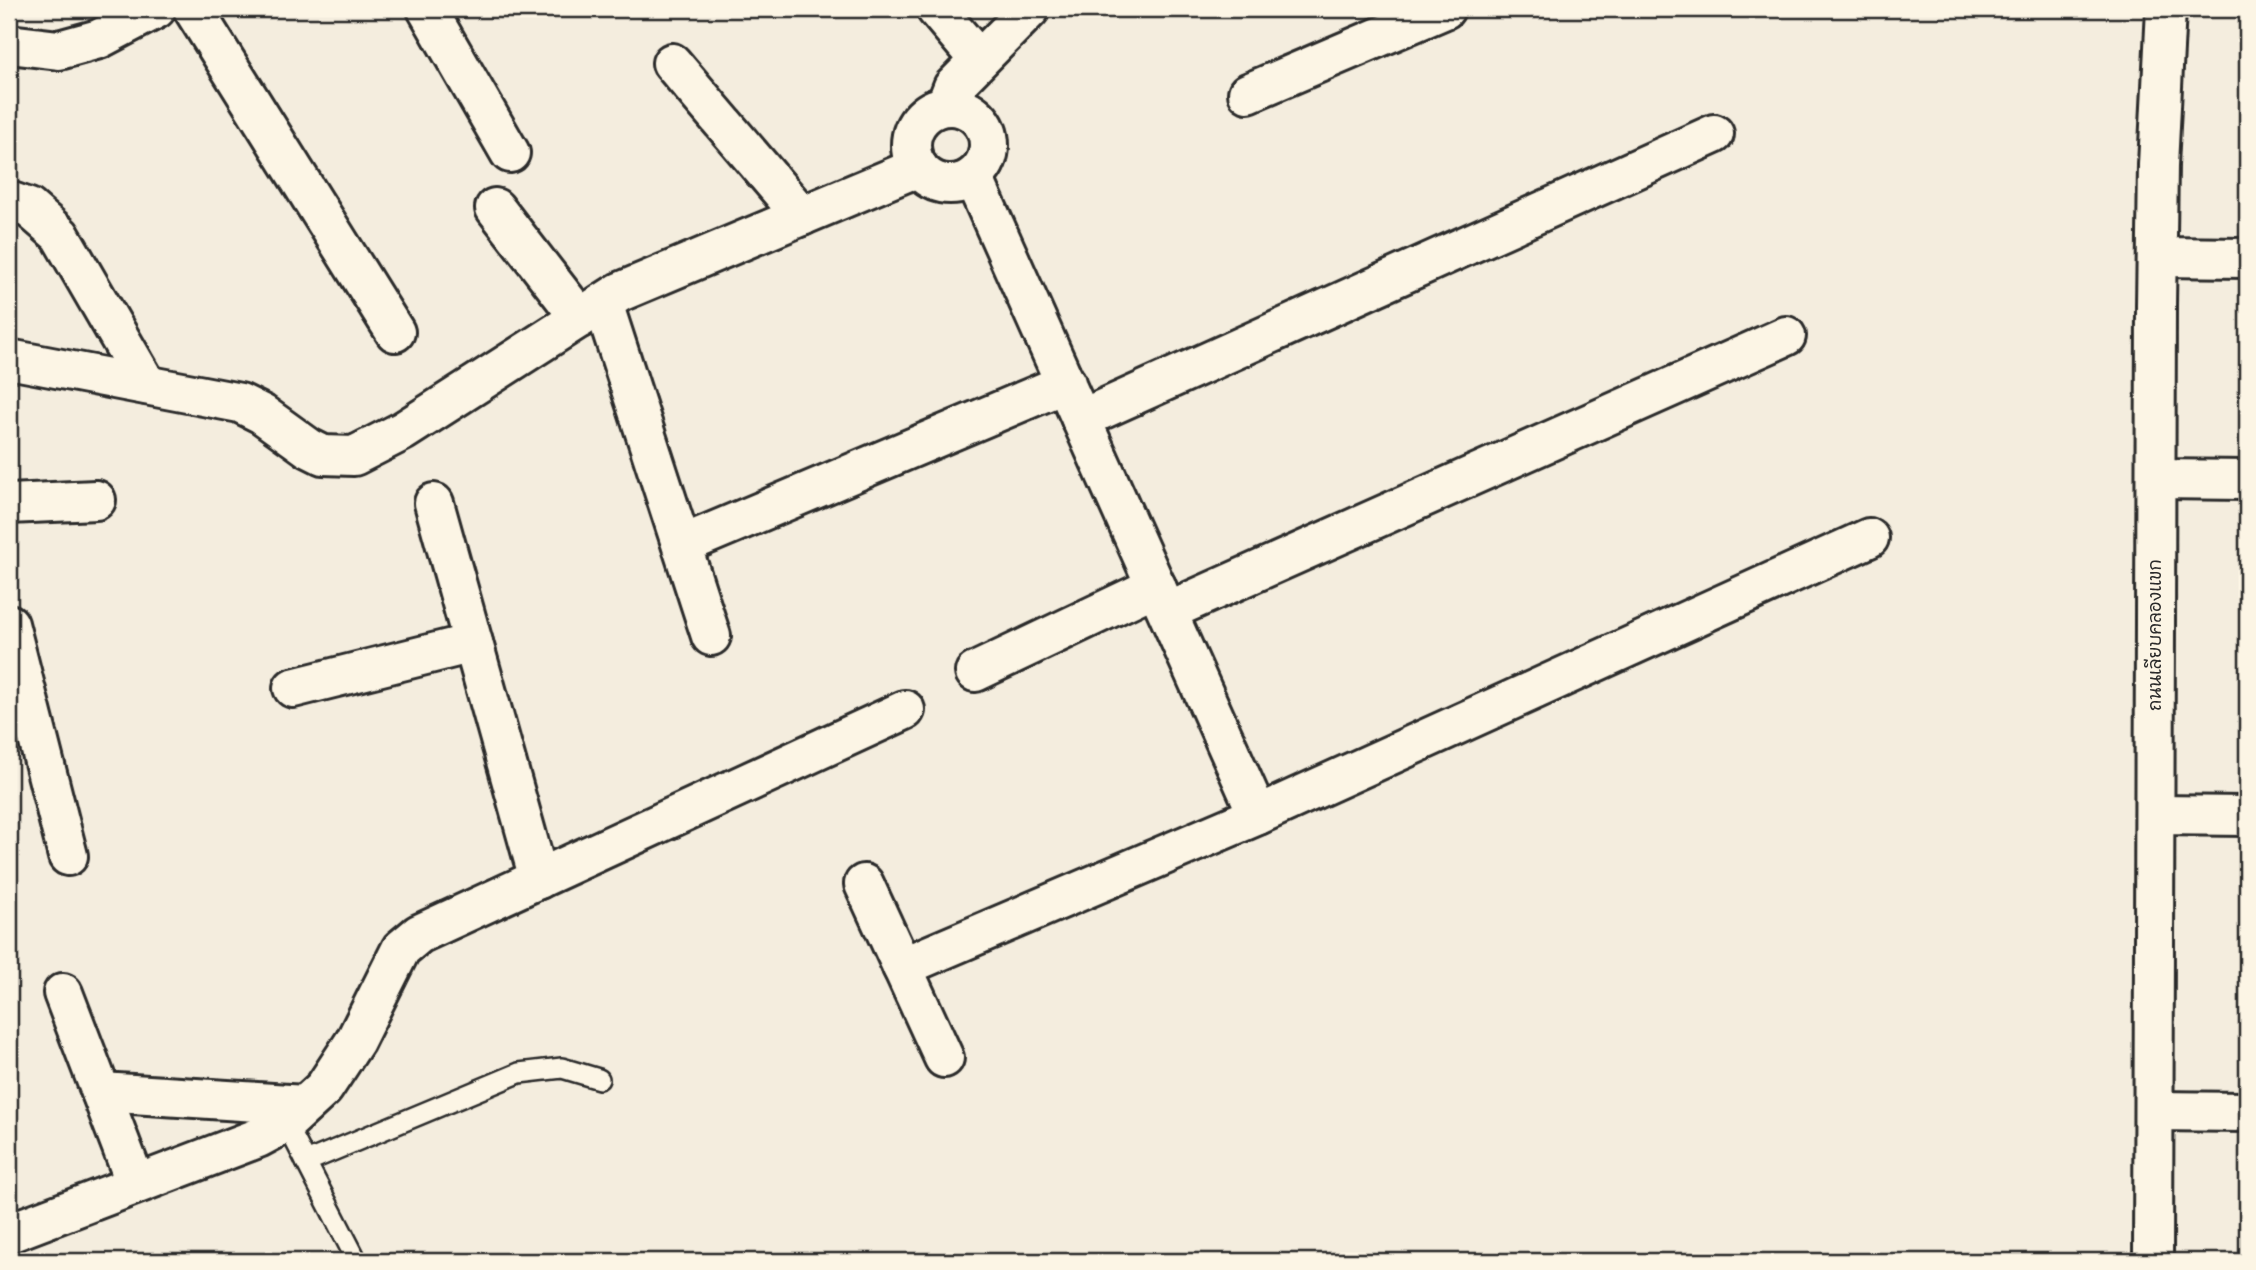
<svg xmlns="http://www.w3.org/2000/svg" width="2256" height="1270" font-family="Kalam,'Playpen Sans Thai',sans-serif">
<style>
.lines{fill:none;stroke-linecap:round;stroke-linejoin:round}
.service-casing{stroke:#2b2b2b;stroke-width:24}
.minor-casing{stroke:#2b2b2b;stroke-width:44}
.service{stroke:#fcf5e5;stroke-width:19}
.minor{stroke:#fcf5e5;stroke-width:38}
.labels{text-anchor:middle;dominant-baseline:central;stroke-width:6;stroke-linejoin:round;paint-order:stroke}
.street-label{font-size:18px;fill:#2b2b2b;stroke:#fcf5e5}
</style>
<rect width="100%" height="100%" fill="#f4edde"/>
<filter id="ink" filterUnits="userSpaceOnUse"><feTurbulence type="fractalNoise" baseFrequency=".0143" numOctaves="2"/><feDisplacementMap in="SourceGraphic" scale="14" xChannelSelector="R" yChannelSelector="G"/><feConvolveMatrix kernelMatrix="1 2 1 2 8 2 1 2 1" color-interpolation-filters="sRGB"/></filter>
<g filter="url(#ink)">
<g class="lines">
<g class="service-casing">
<g id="service">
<path d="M286 1123 357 1261"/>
<path d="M306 1162 519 1073 562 1068 599 1079"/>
</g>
</g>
<g class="minor-casing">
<g id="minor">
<path d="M193 9 395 332"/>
<path d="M427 9 510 153"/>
<path d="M936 9 979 60"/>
<path d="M9 44 59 50 99 39 156 9"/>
<path d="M672 63 802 216"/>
<path d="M1248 93 1445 9"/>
<path d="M946 105 953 87 1030 9"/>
<circle cx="950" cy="145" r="39"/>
<path d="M973 177 1258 815"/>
<path d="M9 201 29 208 60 235 147 385"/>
<path d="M495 208 580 318"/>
<path d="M2157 257 2247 258"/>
<path d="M603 303 711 636"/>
<path d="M9 359 240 403 262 414 309 448 323 455 354 456 403 431 620 292 918 167"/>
<path d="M1081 419 1714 134"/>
<path d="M2157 479 2247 480"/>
<path d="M434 503 539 879"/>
<path d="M9 504 96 500"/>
<path d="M682 545 1066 383"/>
<path d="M1168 611 1786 336"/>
<path d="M9 624 68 856"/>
<path d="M975 672 1156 586"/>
<path d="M293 688 473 643"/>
<path d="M2155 815 2247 816"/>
<path d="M864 884 944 1058"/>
<path d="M902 967 1258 815 1869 538"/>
<path d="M63 993 136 1184"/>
<path d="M101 1092 305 1105"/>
<path d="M2154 1111 2247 1112"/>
<path d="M9 1233 258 1138 286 1123 324 1088 355 1041 401 949 419 934 905 710"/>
<path d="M2153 1261 2156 306 2158 165 2166 9"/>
</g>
</g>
<use href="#service" class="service"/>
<use href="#minor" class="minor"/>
</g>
</g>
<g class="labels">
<g class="street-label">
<text transform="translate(2156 635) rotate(-90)">ถนนเลียบคลองแขก</text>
</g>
</g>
<rect width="2256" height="1270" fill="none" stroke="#fcf5e5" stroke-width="35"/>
<rect x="18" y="18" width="2221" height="1235" fill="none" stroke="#2b2b2b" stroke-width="2.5" filter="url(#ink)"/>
</svg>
